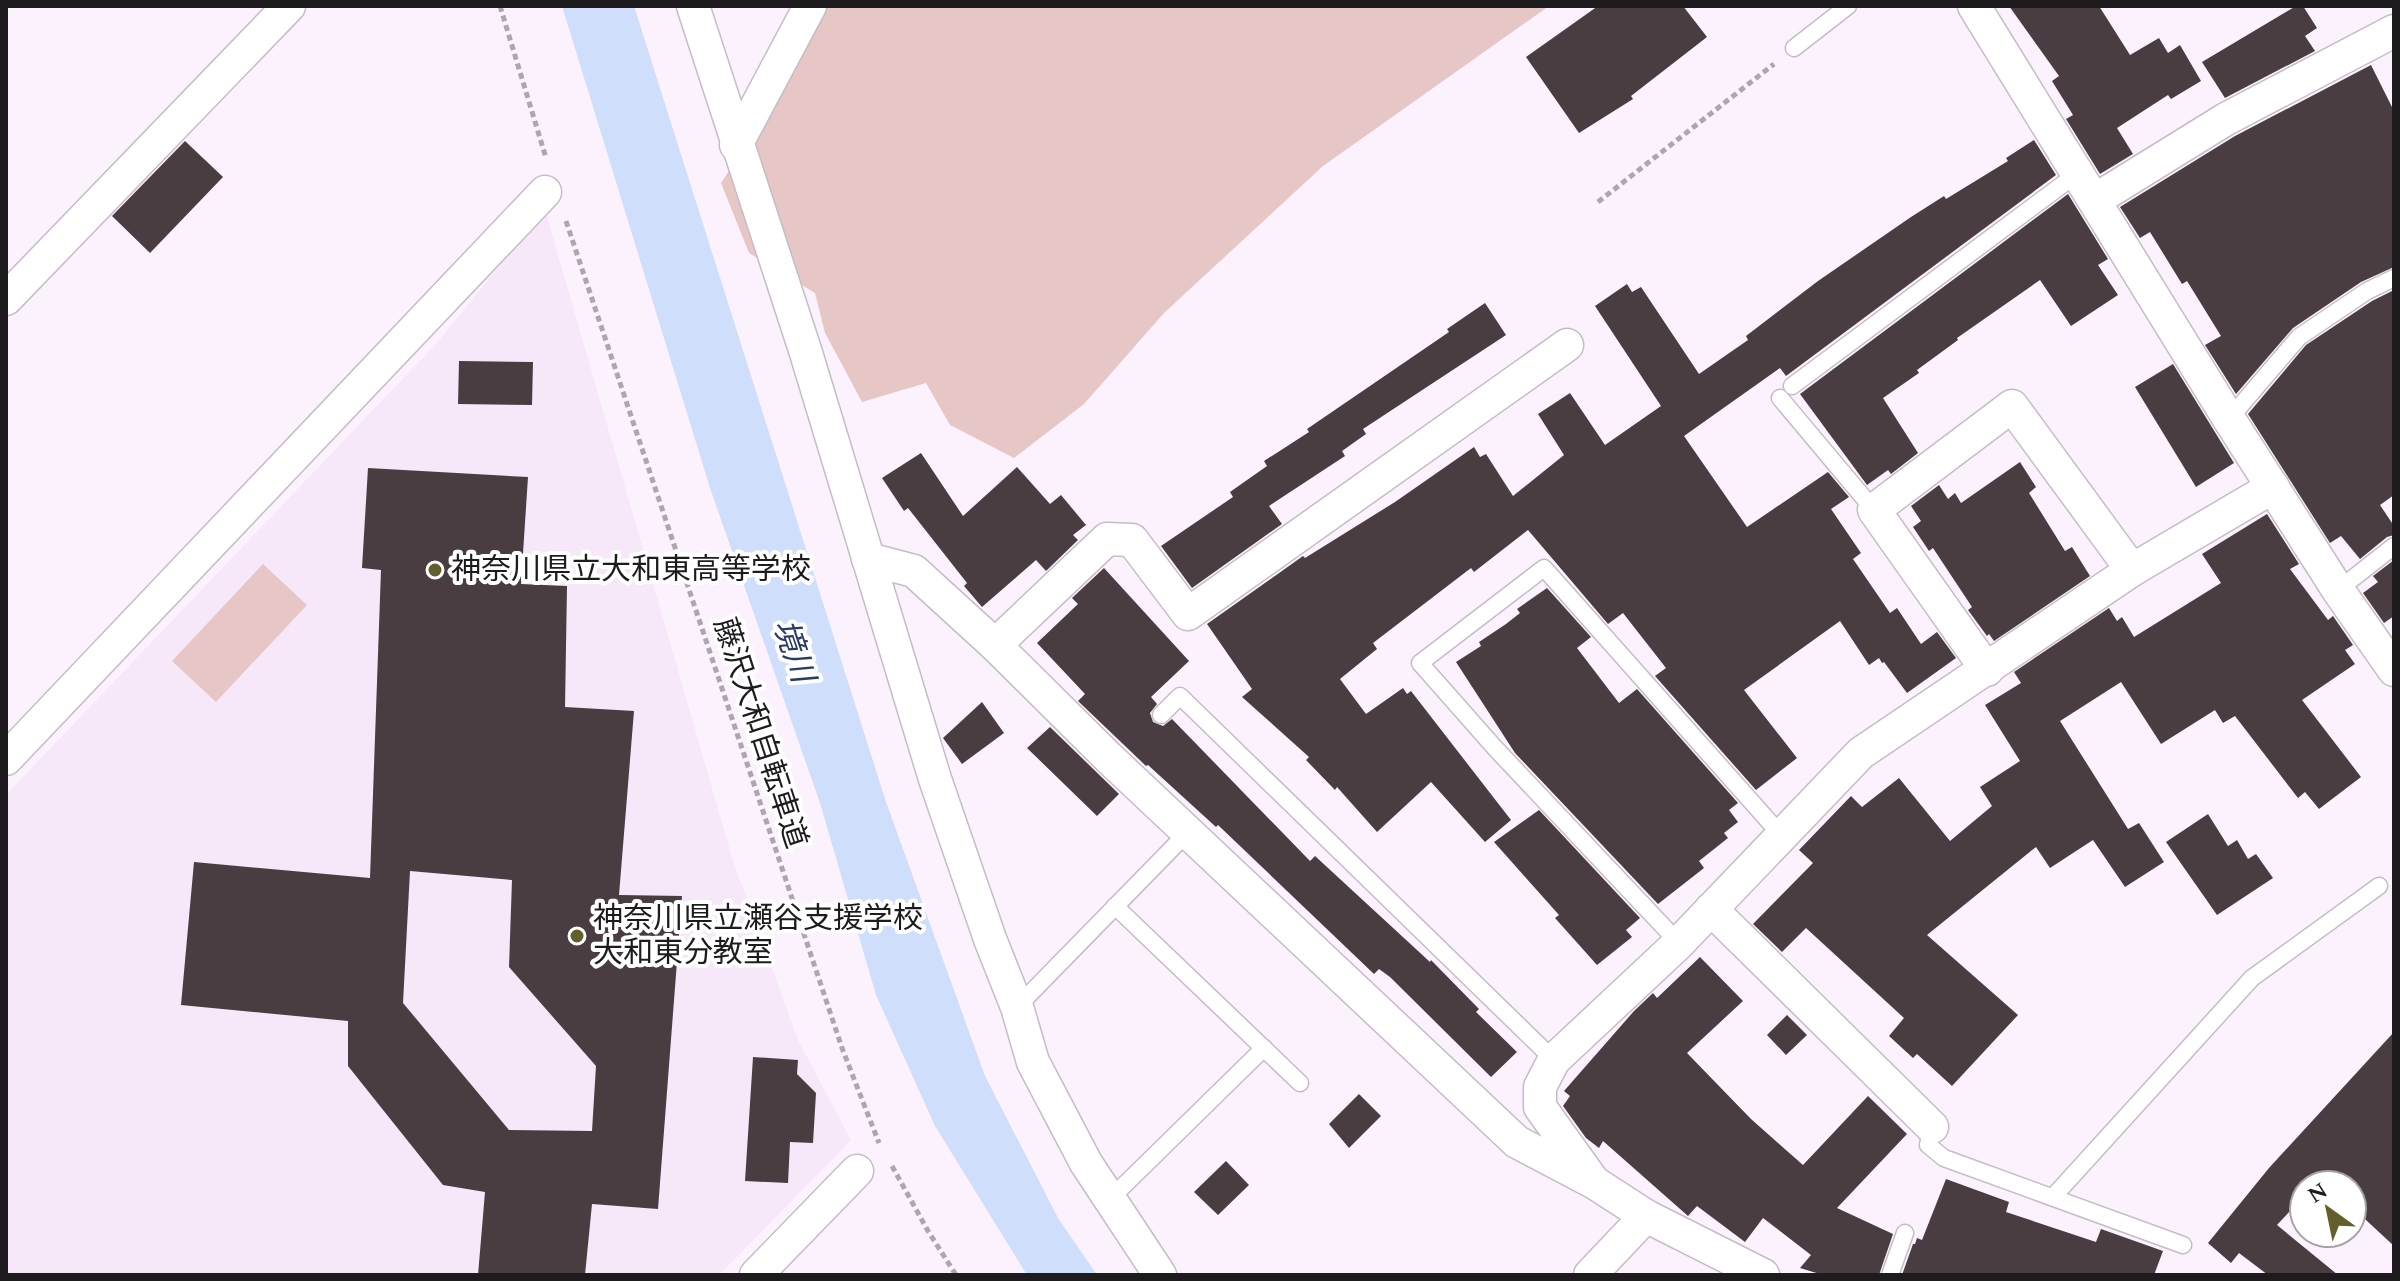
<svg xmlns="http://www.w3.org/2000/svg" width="2400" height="1281" font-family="Spectral,'Noto Sans JP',serif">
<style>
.built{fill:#f6e7f9}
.green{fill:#e7c7c6}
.water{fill:#cfdefb}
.building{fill:#493d42;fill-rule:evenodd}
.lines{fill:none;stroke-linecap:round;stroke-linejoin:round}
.service-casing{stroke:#c5bcc7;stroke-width:19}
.minor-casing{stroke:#c5bcc7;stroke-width:35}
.path{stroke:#ada6af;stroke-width:5;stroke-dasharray:6 4;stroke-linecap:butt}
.service{stroke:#fff;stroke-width:16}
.minor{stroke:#fff;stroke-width:32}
.poi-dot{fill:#635f2c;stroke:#fff;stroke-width:3}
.labels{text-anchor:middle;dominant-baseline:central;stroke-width:8;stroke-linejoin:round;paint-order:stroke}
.poi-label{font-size:30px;fill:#1e1b1f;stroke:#fff;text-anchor:start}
.street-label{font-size:30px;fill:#1e1b1f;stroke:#fff}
.water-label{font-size:32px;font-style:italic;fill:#283c63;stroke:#fff}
</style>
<rect width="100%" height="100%" fill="#fbf2fd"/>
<path class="built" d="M545 210 733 861 798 1040 851 1140 719 1275H6V795L436 344Z"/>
<g class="green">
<path d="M824 6H1549L1323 166 1164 313 1084 404 1014 458 950 425 926 383 862 402 825 333 815 293 749 253 721 183 801 60Z"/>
<path d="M263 564 307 605 216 702 172 661Z"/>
</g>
<path class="water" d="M562 6H634L886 802 985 1076 1058 1218 1097 1275H1027L935 1126 876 995 820 803 710 488Z"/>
<g class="building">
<path d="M1598 6H1683L1707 37 1631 96 1633 99 1579 133 1526 57Z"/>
<path d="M2009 6H2099L2130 55 2159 38 2168 53 2180 45 2201 81 2171 99 2168 95 2117 128 2133 154 2100 174 2066 119 2073 115 2052 81 2059 76Z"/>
<path d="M2296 6H2303L2317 28 2305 36 2315 51 2225 98 2202 62Z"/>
<path d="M2371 65 2394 111V267L2361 282 2293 328 2236 394 2205 345 2221 336 2187 281 2182 284 2150 232 2140 238 2120 207 2235 136Z"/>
<path d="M2034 140 2056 175 1786 376 1780 368 1684 436 1747 527 1828 472 1849 497 1831 509 1861 553 1853 559 1890 613 1897 608 1921 644 1937 632 1956 658 1907 693 1884 662 1882 663 1879 658 1869 665 1840 621 1744 690 1797 758 1756 790 1655 676 1666 668 1623 613 1608 624 1528 530 1474 572 1471 568 1373 643 1377 649 1340 679 1366 714 1403 688 1407 694 1411 691 1511 820 1485 842 1431 782 1377 832 1337 787 1335 790 1306 760 1309 757 1242 697 1252 689 1207 624 1303 556 1305 558 1395 502 1474 447 1480 457 1486 454 1513 496 1564 455 1538 414 1570 393 1605 445 1661 406 1595 306 1627 284 1632 292 1641 287 1699 374 1748 340 1746 336 1818 281 1911 217 1944 196 1946 199 2008 161 2006 158Z"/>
<path d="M185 141 223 177 150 253 112 216Z"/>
<path d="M2068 194 2108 259 2098 265 2118 295 2071 326 2040 280 1957 338 1958 340 1917 370 1919 373 1883 398 1918 453 1891 474 1888 470 1867 485 1800 394Z"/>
<path d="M2394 290V495L2380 505 2394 526V535L2387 537 2360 559 2341 536 2330 543 2248 414 2306 345 2372 301Z"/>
<path d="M1485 303 1506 335 1363 429 1366 434 1342 451 1345 456 1269 506 1282 524 1192 588 1161 546 1233 497 1230 492 1267 466 1264 461 1309 432 1307 429 1449 332 1447 329Z"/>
<path d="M459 361 533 362 532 405 458 404Z"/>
<path d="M2173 364 2234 463 2196 487 2135 387Z"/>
<path d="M921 453 963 516 1017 467 1050 504 1061 495 1086 525 1073 535 1078 540 1046 571 1036 560 982 607 964 586 967 583 908 508 904 511 882 478Z"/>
<path d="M2020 462 2036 487 2029 493 2065 551 2072 547 2090 576 1994 641 1989 634 1987 636 1968 610 1972 607 1933 548 1929 551 1913 527 1921 521 1911 506 1939 485 1948 499 1955 493 1961 503Z"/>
<path d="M368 468 528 477 521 584 567 586 565 707 634 711 619 895 682 896 658 1209 592 1204 585 1275H478L485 1192 443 1185 348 1066V1021L181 1005 194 862 370 878 381 570 362 568ZM410 871 512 880 509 967 596 1066 592 1131 509 1130 403 1003Z"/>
<path d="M2267 514 2299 564 2290 569 2328 620 2333 616 2353 645 2345 650 2355 664 2302 700 2361 777 2319 809 2305 792 2298 798 2235 716 2223 723 2215 710 2161 744 2121 682 2060 721 2128 829 2139 823 2164 862 2125 887 2093 840 2050 868 2036 847 1927 935 2018 1015 1952 1086 1917 1054 1913 1058 1889 1036 1904 1018 1806 928 1782 952 1753 924 1813 863 1799 850 1851 796 1862 807 1899 778 1950 841 1992 806 1980 787 2020 761 1985 705 2021 683 2014 672 2109 608 2117 621 2122 617 2134 637 2221 583 2202 554Z"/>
<path d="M2394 560V616L2384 623 2363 593 2378 582 2373 576Z"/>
<path d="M1104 568 1189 661 1151 697 1157 704 1150 713 1153 722 1163 726 1172 719 1310 861 1315 856 1430 962 1431 960 1479 1009 1476 1012 1517 1052 1491 1077 1390 977 1379 969 1374 974 1218 825 1216 827 1148 765 1146 766 1078 701 1085 694 1037 643 1078 604 1072 598Z"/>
<path d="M1547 588 1591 637 1577 648 1619 703 1637 689 1738 803 1729 810 1738 822 1724 833 1728 838 1699 861 1704 868 1658 904 1515 753 1456 662 1481 646 1479 642 1506 624 1520 613 1517 609Z"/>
<path d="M982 702 1004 733 962 764 943 738Z"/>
<path d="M1050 727 1119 794 1097 816 1027 748Z"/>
<path d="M1539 810 1640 918 1626 930 1632 937 1597 965 1555 918 1559 915 1494 842Z"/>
<path d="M2208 814 2228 846 2237 840 2248 859 2256 854 2273 878 2217 915 2166 842Z"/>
<path d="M1700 957 1743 1001 1687 1053 1751 1119 1803 1165 1868 1096 1907 1134 1837 1208 1893 1234 1879 1275H1823L1800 1268 1811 1255 1763 1218 1745 1242 1697 1206 1688 1216 1603 1141 1599 1148 1586 1138 1563 1106 1570 1096 1564 1091 1634 1011 1653 993 1657 998Z"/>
<path d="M1787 1015 1807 1035 1786 1055 1767 1035Z"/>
<path d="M2394 1032V1246L2352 1207V1185H2328L2320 1178 2314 1185H2304V1196L2277 1225 2338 1275H2268L2239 1253 2231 1263 2208 1243 2269 1168Z"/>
<path d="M753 1057 798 1060 797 1074 816 1093 813 1143 790 1142 788 1183 745 1181Z"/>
<path d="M1359 1094 1381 1116 1349 1148 1329 1124Z"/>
<path d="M1226 1161 1249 1185 1218 1215 1194 1192Z"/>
<path d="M1946 1179 2009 1202 2006 1212 2096 1242 2101 1229 2163 1251 2154 1275H1902L1913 1244H1915L1917 1238 1922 1240Z"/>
</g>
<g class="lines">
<g class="service-casing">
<g id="service">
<path d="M1794 48 1848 6"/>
<path d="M1792 386 2078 173"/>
<path d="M1780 398 1874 510"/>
<path d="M2229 419 2299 337 2367 291 2394 278"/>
<path d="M2338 590 2394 546"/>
<path d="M1161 715 1180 696 1554 1060"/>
<path d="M1115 906 1300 1083"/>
<path d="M1679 943 1495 748 1420 663 1544 568 1781 835"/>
<path d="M1017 1007 1189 831"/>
<path d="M1932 1127 1928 1145 1944 1158 2183 1245"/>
<path d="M2053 1197 2252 978 2379 886"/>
<path d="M1110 1199 1264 1048"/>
<path d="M1890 1275 1905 1233"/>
</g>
</g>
<g class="minor-casing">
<g id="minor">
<path d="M693 6 806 353 935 779 990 939 1017 1007 1033 1062 1086 1163 1160 1275"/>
<path d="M1974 6 2229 419 2338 590 2394 670"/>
<path d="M736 145 810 6"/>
<path d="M2095 200 2226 119 2394 31"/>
<path d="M6 299 289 6"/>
<path d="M868 559 914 571 995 645 1109 758 1517 1142 1595 1183 1646 1216 1763 1275"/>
<path d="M995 645 1107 539 1132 540 1188 614 1567 345"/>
<path d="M1987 670 1874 510 2012 406 2132 570"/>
<path d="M6 759 545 192"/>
<path d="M1711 909 1932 1127"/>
<path d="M1593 1181 1540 1107V1087L1554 1060 1679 943 1861 753 2132 570 2273 487"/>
<path d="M756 1275 857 1171"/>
<path d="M1590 1275 1646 1216"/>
</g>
</g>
<g class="path">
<path d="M500 6 546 158"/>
<path d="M1598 202 1774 64"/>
<path d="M566 221 842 1048 879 1143"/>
<path d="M892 1166 928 1231 956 1275"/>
</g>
<use href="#service" class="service"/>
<use href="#minor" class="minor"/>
</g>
<g class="poi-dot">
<circle cx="435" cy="570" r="8"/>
<circle cx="577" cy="936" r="8"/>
</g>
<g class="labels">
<g class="poi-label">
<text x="451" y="570">神奈川県立大和東高等学校</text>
<text x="593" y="919">神奈川県立瀬谷支援学校<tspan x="593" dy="34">大和東分教室</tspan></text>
</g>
<g class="street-label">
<text transform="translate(760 733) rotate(72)">藤沢大和自転車道</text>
</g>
<g class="water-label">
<text transform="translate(793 651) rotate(71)">境川</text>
</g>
</g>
<rect width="2400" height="1281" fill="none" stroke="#1e1b1f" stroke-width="16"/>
<g transform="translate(2328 1209) rotate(327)"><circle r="38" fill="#ffffff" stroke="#a5a4a5" stroke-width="2"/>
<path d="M0-6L14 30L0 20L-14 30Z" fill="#635f2c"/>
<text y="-12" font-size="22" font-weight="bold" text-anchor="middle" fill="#1e1b1f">N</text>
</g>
</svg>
